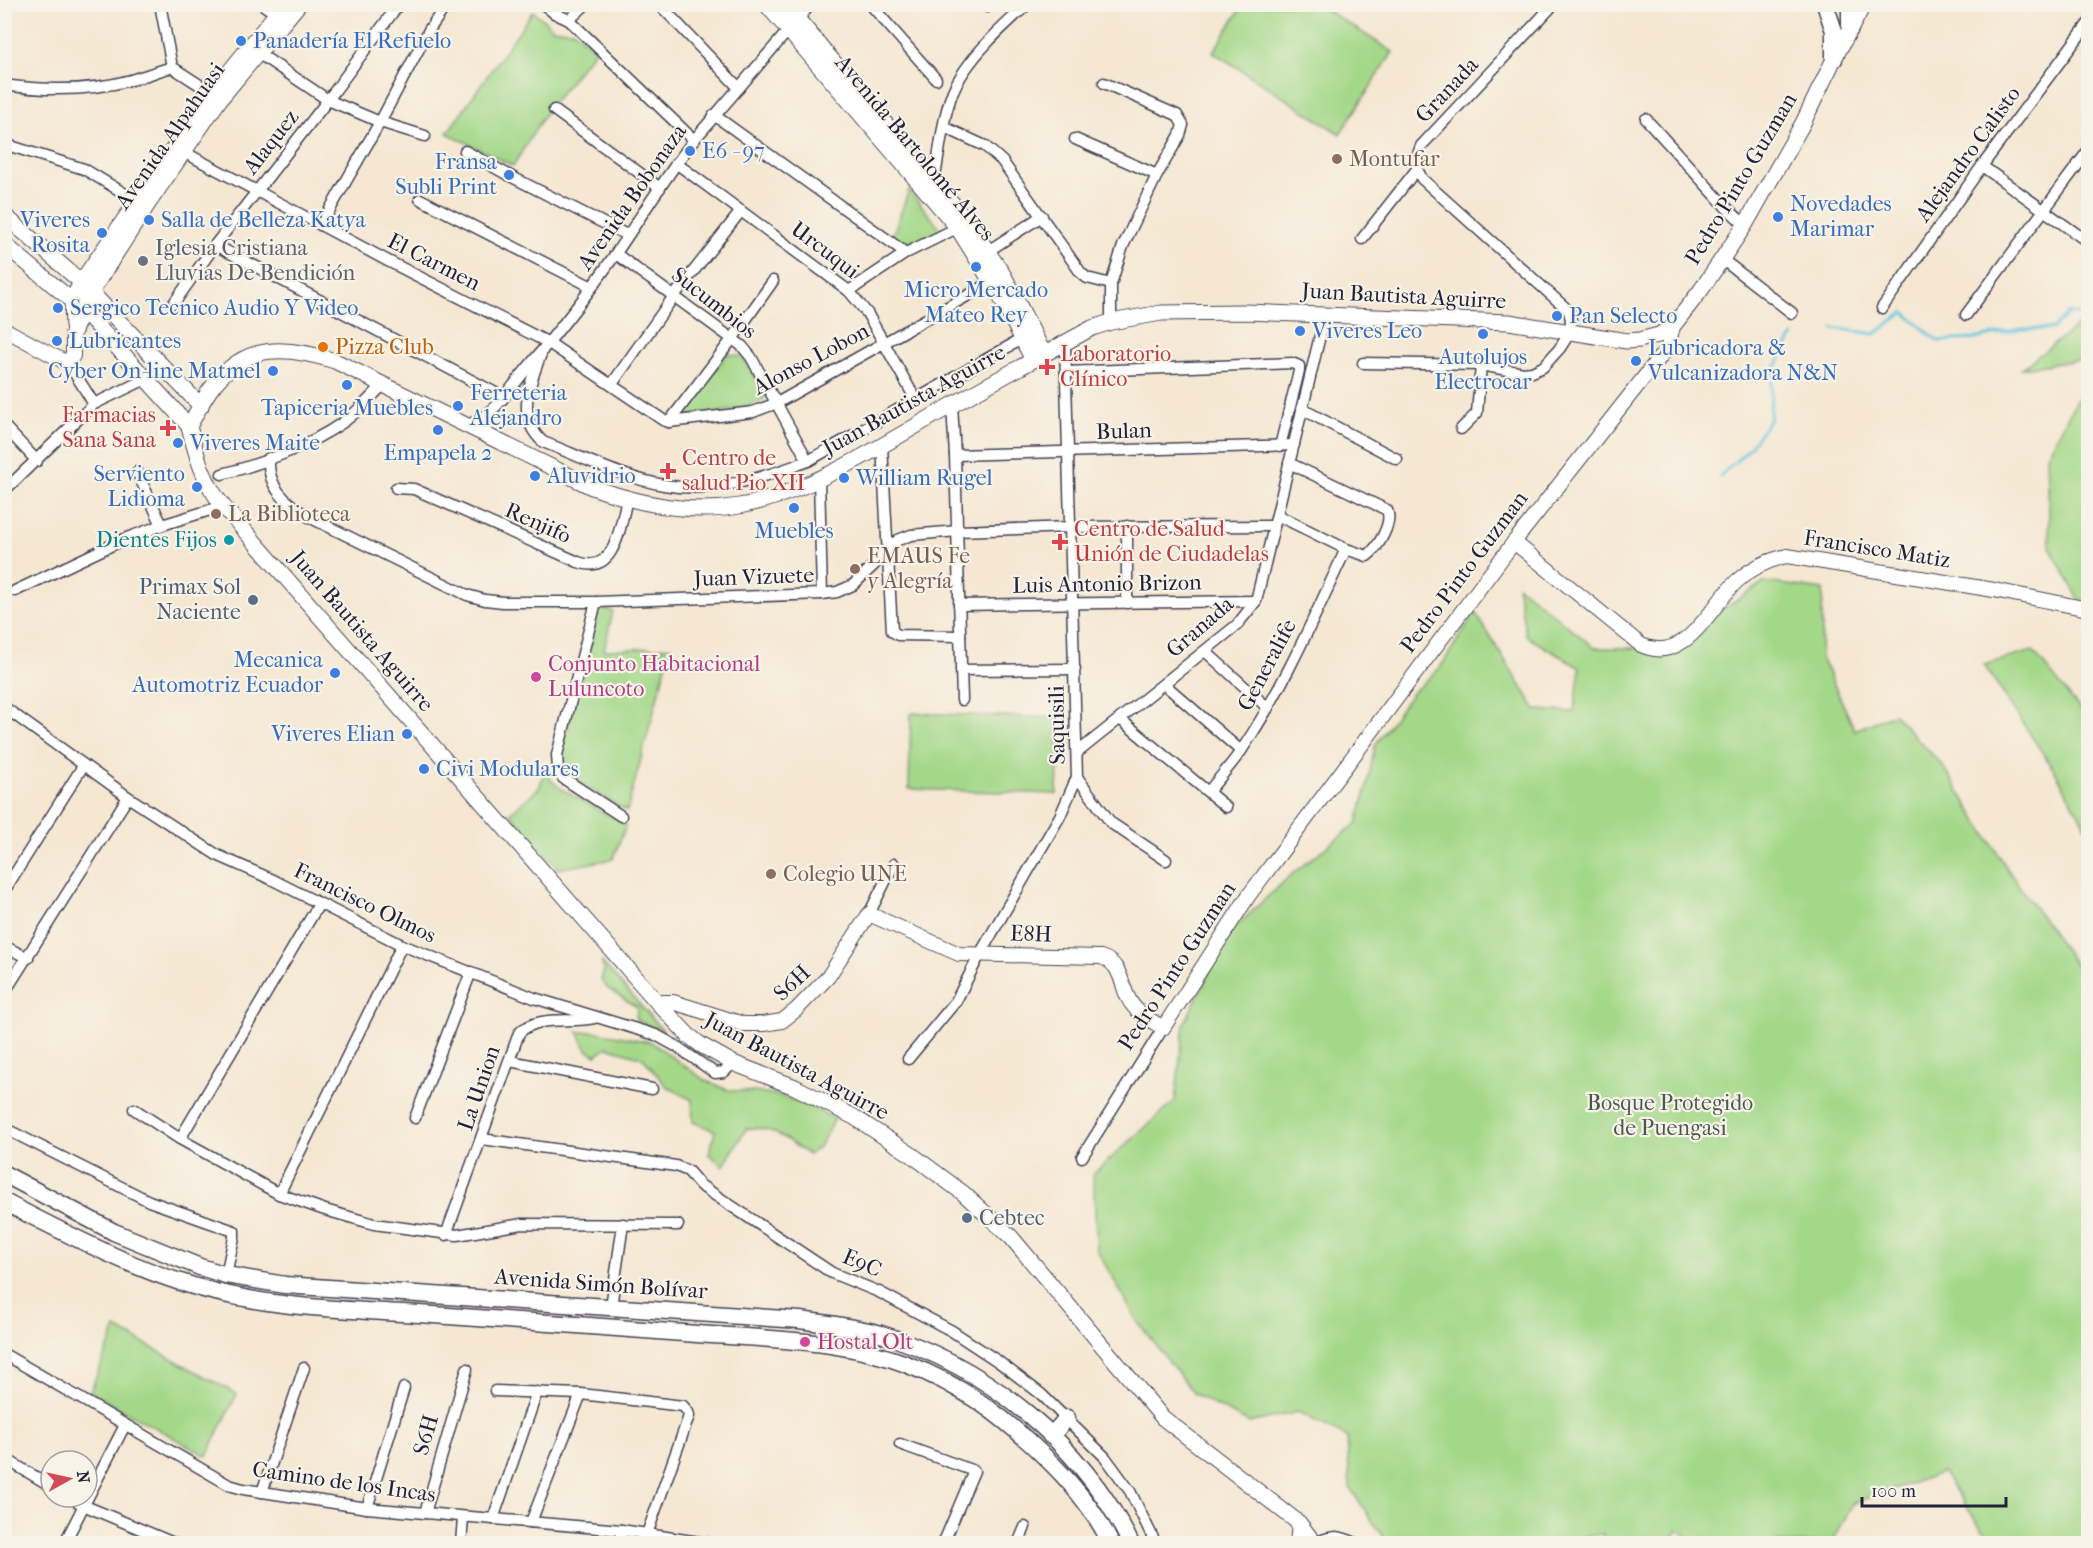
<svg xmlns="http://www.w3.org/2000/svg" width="2093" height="1548" font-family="'IM FELL French Canon',serif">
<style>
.green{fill:#a4d889;stroke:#637d62;stroke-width:1.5}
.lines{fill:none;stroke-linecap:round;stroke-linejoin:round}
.stream{stroke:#62c5e0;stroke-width:3}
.minor-casing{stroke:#424052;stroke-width:13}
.tertiary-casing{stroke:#424052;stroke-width:16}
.secondary-casing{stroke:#424052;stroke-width:17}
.primary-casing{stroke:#424052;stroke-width:19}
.trunk-casing{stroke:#424052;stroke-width:19}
.minor{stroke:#fff;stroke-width:10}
.tertiary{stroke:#fff;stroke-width:14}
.secondary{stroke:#fff;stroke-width:15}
.primary{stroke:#fff;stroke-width:16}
.trunk{stroke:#fff;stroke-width:16}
.shop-dot{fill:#3f7fe0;stroke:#f7f3e8;stroke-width:2}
.education-dot{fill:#8d6e63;stroke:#f7f3e8;stroke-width:2}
.worship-dot{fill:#6b7280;stroke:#f7f3e8;stroke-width:2}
.food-dot{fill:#e8710a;stroke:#f7f3e8;stroke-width:2}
.health-dot{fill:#e0444e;stroke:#f7f3e8;stroke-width:2}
.culture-dot{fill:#0f9aa8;stroke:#f7f3e8;stroke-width:2}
.service-dot{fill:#5c6f8a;stroke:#f7f3e8;stroke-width:2}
.hotel-dot{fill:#d1479c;stroke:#f7f3e8;stroke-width:2}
.labels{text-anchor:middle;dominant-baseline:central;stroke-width:4.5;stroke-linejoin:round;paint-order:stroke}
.shop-label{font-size:22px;fill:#366cbe;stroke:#f7f3e8;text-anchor:start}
.street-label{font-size:22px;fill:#22223b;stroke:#f7f3e8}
.education-label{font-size:22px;fill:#785e54;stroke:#f7f3e8;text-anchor:start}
.worship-label{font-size:22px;fill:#5b616d;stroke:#f7f3e8;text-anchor:start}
.food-label{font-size:22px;fill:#c56008;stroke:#f7f3e8;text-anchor:start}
.health-label{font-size:22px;fill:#be3a42;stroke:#f7f3e8;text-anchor:start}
.culture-label{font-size:22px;fill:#0d838f;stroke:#f7f3e8;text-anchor:end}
.service-label{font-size:22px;fill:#4e5e75;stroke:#f7f3e8;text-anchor:end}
.hotel-label{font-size:22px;fill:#b23c85;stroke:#f7f3e8;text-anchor:start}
.park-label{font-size:22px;fill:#495952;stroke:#f7f3e8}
</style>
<rect width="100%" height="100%" fill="#f7f3e8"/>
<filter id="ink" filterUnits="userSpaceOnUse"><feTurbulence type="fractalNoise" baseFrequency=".0167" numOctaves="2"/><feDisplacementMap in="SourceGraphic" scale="12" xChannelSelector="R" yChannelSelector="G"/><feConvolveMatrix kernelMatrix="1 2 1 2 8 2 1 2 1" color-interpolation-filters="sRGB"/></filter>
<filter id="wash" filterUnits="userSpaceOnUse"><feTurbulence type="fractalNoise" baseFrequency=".008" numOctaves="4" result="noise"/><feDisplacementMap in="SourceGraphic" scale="24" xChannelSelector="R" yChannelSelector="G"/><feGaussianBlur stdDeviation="1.35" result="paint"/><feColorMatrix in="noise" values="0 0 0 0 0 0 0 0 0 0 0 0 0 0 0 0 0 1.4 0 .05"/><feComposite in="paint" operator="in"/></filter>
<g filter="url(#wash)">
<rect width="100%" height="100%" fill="#f5e7d2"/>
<g class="green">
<path d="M1243 5H1319L1393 52 1340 134 1213 52Z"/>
<path d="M533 11 554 29 573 30 595 50 548 109 513 166 447 133Z"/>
<path d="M909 190 943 232 907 251 891 240Z"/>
<path d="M2088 318V359L2022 368Z"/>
<path d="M727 354 742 356 766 394 764 399C740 414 705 413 677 417Z"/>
<path d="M2088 369V615L2050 548 2047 456 2080 393Z"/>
<path d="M1765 582 1823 590 1821 657 1855 730 1894 714 1943 766 2010 873 2088 982V1543H1992L1943 1473 1853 1503 1832 1543H1697L1678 1530 1670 1544 1608 1543 1603 1534 1578 1538V1544L1387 1543 1350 1488 1347 1437 1298 1412 1249 1423 1194 1394 1137 1321 1097 1250 1093 1174 1175 1101 1184 1024 1230 932 1292 874 1357 823 1367 787 1375 745 1412 693 1440 668 1475 612 1536 710 1574 712 1580 668 1526 636 1517 585 1595 648H1668L1712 616Z"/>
<path d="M599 609 613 611 604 650 671 647 627 811 567 776 562 767 560 755Z"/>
<path d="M2033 651 2088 719V831L2056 773 1984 665Z"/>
<path d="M911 713 1060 718 1057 794 909 789Z"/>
<path d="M547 765 550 779 560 788 626 825 613 859 558 869 510 813 539 788Z"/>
<path d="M601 961 664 1032 636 1020 637 1007 608 989 601 980 604 970Z"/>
<path d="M578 1032H597L651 1042 706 1081 728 1090 774 1094 810 1106 835 1119 819 1147 809 1155C789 1142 771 1124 746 1129L723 1167 719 1162 709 1155 715 1131 693 1122 692 1100 666 1086 643 1058 607 1047 596 1055 587 1050Z"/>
<path d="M116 1328 237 1394 207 1456 90 1392Z"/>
</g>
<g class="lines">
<g class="stream">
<path d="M1833 328 1875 334 1904 312 1938 341 1974 339 2021 329H2053L2068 313 2088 315"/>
<path d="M1720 476 1748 450 1770 419 1772 373 1793 336"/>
</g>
</g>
</g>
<g filter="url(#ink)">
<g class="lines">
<g class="minor-casing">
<g id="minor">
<path d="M160 4 172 67 212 93"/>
<path d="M262 4 276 14"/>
<path d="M543 4 554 13 569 20 694 140"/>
<path d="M659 4 739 88"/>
<path d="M870 4 936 79"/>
<path d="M985 4 987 7"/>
<path d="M569 20 586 4"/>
<path d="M258 53 328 100 380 122 425 136"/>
<path d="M1104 83 1177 115 1183 125 1180 135 1157 175 1123 246 1111 284V322"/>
<path d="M4 85C46 91 91 91 131 80 145 76 158 71 172 67"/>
<path d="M554 110 660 188"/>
<path d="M714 115 906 253"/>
<path d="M1646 119 1725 206 1745 225"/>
<path d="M944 127 985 146 1002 161 1081 273 1087 278 1111 284"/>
<path d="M1075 139 1157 175"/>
<path d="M4 144 84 169 137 201"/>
<path d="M180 150 388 261 549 343 663 420 669 422 753 412 777 403 992 282"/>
<path d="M465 151 512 177 627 235"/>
<path d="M676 163 849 291 867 313 916 400"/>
<path d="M1982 166 2088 242"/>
<path d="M934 181C940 152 942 119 953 91 967 59 1002 27 1028 4"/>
<path d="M420 199 592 287"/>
<path d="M321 225 380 122 429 30 447 4"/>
<path d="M1362 239 1417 169V157L1421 146 1554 4"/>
<path d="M215 245 503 397"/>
<path d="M988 251 1042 216"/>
<path d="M616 254 742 346 751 357 808 461"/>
<path d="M1723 260 1792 313"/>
<path d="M849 291 906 253 963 225"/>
<path d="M174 303 215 245 328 100 399 4"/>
<path d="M1882 308 1982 166 2088 24"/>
<path d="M1966 315 2088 151"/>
<path d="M542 351C531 382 514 416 543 442 582 457 623 478 664 485 713 494 763 478 808 461L1027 336"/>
<path d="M67 361 94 404"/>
<path d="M1363 363 1481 365 1523 373 1532 372 1543 367 1560 348 1570 332 1571 320 1569 311 1422 179 1417 169"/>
<path d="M1066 372 1292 363 1299 366V371L1280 446"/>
<path d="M612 384 674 296 741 211"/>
<path d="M952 405 955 455 962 700"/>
<path d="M1302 409 1397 459"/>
<path d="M669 422 733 338 773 281"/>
<path d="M466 425C492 419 508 391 525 371 556 334 587 296 614 256 641 217 665 177 694 140L811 4"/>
<path d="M4 426 37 461"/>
<path d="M1461 429 1477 413 1481 365"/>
<path d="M882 445 892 631 898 635 960 636"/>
<path d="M955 455 1294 445"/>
<path d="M269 458C267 487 285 502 307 516L467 595 485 600 503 602H596L822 594 837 592 853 585 875 564 887 549 898 540 911 535 958 531 1071 527 1274 526"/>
<path d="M137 472 162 525"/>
<path d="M222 474C260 465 310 445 342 423 357 413 370 398 383 385"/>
<path d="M819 478 822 594"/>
<path d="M396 488 414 489 578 562C616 576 620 525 627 499"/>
<path d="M4 491 94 404 146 379"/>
<path d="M1277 515 1346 549 1367 556C1378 548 1393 523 1387 510L1289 463"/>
<path d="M1127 526V603"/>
<path d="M15 591 127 538 162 525 223 506"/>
<path d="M596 602 557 755 558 769 563 778 621 816"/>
<path d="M959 605 1256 601"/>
<path d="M1205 651 1268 708"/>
<path d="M961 670 1075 669"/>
<path d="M1164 684 1241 751"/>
<path d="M4 707 128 797 217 855 271 879 402 945 534 998 656 1035 676 1046 715 1073 724 1072 733 1063"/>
<path d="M1120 719 1226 807"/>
<path d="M1078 752 1237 625 1256 601 1325 315"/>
<path d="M1077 777 1111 823 1166 860"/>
<path d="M1209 791C1220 777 1233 763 1243 748 1285 685 1314 617 1346 549"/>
<path d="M4 891 83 766"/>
<path d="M869 914 894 864"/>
<path d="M4 946 28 958"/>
<path d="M6 990 128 797"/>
<path d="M908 1059 956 1001 980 954 1060 816 1077 777 1065 343"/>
<path d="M510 1061 652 1089"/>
<path d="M134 1109 180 1139 279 1194 325 1210 374 1224 457 1235 522 1224 678 1225"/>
<path d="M415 1118 471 972"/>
<path d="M4 1128 149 1201 234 1231V1237L226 1275"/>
<path d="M180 1139 319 904"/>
<path d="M482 1139 676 1166 688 1171 700 1185 832 1273 879 1292 952 1331 999 1362 1041 1394 1105 1457 1130 1491 1156 1544"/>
<path d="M1082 1157 1163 1028"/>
<path d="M279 1194 402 945"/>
<path d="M446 1235 519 1033C538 1014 570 1024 595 1018"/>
<path d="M611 1307 623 1224"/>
<path d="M4 1354 229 1485 243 1489 367 1508 621 1530 712 1544"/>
<path d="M495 1391 581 1394 683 1406 688 1412 689 1416 647 1534"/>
<path d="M900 1444 974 1471 943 1544"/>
<path d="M4 1458 51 1486"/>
<path d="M262 1492 304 1368"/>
<path d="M70 1497 83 1505 176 1544"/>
<path d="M367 1508 404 1388"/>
<path d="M425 1513 467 1369"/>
<path d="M493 1519 537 1392"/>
<path d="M531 1522 581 1394"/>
<path d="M1315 1543C1334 1535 1339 1535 1358 1544"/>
<path d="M64 1544 125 1425"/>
<path d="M461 1544 463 1518"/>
<path d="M620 1544 621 1530"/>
<path d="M1018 1544 1025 1527"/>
</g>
</g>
<g class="tertiary-casing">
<g id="tertiary">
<path d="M4 329 63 361H67L73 356V333"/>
<path d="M1514 542 1641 645C1686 666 1710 606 1737 581 1752 567 1768 560 1787 556L1994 590 2088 609"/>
<path d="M657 1002H673L743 1024H763L782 1021 796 1010 828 977 869 914 959 954 1101 957C1126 965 1119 992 1135 1008 1142 1016 1154 1022 1163 1028L1249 895 1514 542 1668 347 1673 326"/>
<path d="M1297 1544 1299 1523"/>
</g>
</g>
<g class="secondary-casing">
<g id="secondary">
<path d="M766 4 957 227 999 294 1033 360"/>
<path d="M785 4 968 222 1004 276 1044 354"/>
<path d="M4 215 81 282 201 406"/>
<path d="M4 244 82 309 189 426"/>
<path d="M73 326 72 301 81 282 212 93 284 4"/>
<path d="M73 333 91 292 148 204 220 99 299 4"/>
<path d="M1315 1544 1299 1523 1163 1418 1011 1237 963 1193 912 1155 854 1117 795 1087 733 1063 701 1045 688 1035 657 1002 223 506C204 483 196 455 189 426 197 413 203 398 213 386 246 342 287 346 335 361L592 487C639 504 689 515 739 506 804 495 876 449 933 416 985 386 1039 357 1092 328L1111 322 1161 313 1245 312 1509 322 1627 341 1639 340 1659 335 1673 326 1701 290 1745 225 1803 123 1834 59 1864 4"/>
</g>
</g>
<g class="primary-casing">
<g id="primary">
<path d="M1825 4 1834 31V59"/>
<path d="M1850 29V4"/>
</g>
</g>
<g class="trunk-casing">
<g id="trunk">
<path d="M4 1174 114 1232 200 1267 226 1275 285 1285 800 1320C828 1324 855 1327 881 1334 986 1365 1084 1446 1131 1544"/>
<path d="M4 1202C80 1240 155 1282 239 1297 298 1309 359 1310 419 1314 512 1320 604 1327 697 1334 766 1339 840 1339 906 1364 962 1385 1003 1416 1045 1457 1072 1483 1095 1510 1111 1544"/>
<path d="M1051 1436 1067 1418"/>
</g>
</g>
<use href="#minor" class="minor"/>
<use href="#tertiary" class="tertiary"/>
<use href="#secondary" class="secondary"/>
<use href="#primary" class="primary"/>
<use href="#trunk" class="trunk"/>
</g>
</g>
<g class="shop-dot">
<circle cx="241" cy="41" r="6"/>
<circle cx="690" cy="151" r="6"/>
<circle cx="509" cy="175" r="6"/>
<circle cx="1778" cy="217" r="6"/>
<circle cx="149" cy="220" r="6"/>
<circle cx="102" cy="233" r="6"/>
<circle cx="976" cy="267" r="6"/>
<circle cx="58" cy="308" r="6"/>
<circle cx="1557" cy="316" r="6"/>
<circle cx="1300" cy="331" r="6"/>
<circle cx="1483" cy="334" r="6"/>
<circle cx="57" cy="341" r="6"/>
<circle cx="1636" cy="361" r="6"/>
<circle cx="273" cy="371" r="6"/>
<circle cx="347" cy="385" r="6"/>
<circle cx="458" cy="406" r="6"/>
<circle cx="438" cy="430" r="6"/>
<circle cx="178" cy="443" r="6"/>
<circle cx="535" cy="476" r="6"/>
<circle cx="844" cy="478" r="6"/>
<circle cx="197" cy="487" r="6"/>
<circle cx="794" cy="508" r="6"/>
<circle cx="335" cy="673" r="6"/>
<circle cx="407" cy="734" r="6"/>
<circle cx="424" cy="769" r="6"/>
</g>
<g class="education-dot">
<circle cx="1337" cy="159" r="6"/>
<circle cx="216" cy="514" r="6"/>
<circle cx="855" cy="569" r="6"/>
<circle cx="771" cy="874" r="6"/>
</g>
<circle class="worship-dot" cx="143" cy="261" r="6"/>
<circle class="food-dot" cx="323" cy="347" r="6"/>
<g class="health-dot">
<path d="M1044 358h6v6h6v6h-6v6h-6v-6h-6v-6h6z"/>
<path d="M165 419h6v6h6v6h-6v6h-6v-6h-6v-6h6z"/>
<path d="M665 462h6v6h6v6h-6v6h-6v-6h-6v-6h6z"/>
<path d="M1057 533h6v6h6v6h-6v6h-6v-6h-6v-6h6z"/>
</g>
<circle class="culture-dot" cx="229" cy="540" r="6"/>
<g class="service-dot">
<circle cx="253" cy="600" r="6"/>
<circle cx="967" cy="1218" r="6"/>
</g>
<g class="hotel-dot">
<circle cx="536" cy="677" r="6"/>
<circle cx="805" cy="1342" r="6"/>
</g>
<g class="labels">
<g class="shop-label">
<text x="253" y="41">Panadería El Refuelo</text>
<text x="702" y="151">E6 - 97</text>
<text x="497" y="162" text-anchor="end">Fransa<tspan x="497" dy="25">Subli Print</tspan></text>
<text x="1790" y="204">Novedades<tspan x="1790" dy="25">Marimar</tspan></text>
<text x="90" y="220" text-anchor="end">Viveres<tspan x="90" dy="25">Rosita</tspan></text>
<text x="161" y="220">Salla de Belleza Katya</text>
<text x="976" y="290" text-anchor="middle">Micro Mercado<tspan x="976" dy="25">Mateo Rey</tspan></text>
<text x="70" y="308">Sergico Tecnico Audio Y Video</text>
<text x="1569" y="316">Pan Selecto</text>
<text x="1312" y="331">Viveres Leo</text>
<text x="69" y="341">Lubricantes</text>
<text x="1648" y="348">Lubricadora &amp;<tspan x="1648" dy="25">Vulcanizadora N&amp;N</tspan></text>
<text x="1483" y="357" text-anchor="middle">Autolujos<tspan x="1483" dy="25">Electrocar</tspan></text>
<text x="261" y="371" text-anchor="end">Cyber On-line Matmel</text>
<text x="470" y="393">Ferreteria<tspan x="470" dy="25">Alejandro</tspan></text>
<text x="347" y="408" text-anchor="middle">Tapiceria Muebles</text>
<text x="190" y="443">Viveres Maite</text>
<text x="438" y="453" text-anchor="middle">Empapela 2</text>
<text x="185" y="474" text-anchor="end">Serviento<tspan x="185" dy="25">Lidioma</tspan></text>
<text x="547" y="476">Aluvidrio</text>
<text x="856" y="478">William Rugel</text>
<text x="794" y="531" text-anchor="middle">Muebles</text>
<text x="323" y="660" text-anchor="end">Mecanica<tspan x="323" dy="25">Automotriz Ecuador</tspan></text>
<text x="395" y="734" text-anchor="end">Viveres Elian</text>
<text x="436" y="769">Civi Modulares</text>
</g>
<g class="street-label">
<text transform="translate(1447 90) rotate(-47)">Granada</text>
<text transform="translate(170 136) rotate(-55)">Avenida Alpahuasi</text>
<text transform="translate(271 142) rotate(-52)">Alaquez</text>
<text transform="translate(915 148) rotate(50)">Avenida Bartolomé Alves</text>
<text transform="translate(1968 154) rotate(-54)">Alejandro Calisto</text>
<text transform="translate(1741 179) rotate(-59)">Pedro Pinto Guzman</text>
<text transform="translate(632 197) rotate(-55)">Avenida Bobonaza</text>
<text transform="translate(825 250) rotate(37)">Urcuqui</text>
<text transform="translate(434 262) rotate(27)">El Carmen</text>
<text transform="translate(1404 296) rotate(3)">Juan Bautista Aguirre</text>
<text transform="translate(714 303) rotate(38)">Sucumbios</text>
<text transform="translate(811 359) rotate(-28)">Alonso Lobon</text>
<text transform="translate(914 400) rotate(-29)">Juan Bautista Aguirre</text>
<text transform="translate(1124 431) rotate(-2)">Bulan</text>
<text transform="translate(538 523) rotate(24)">Renjifo</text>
<text transform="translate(1877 549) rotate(9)">Francisco Matiz</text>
<text transform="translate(1464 572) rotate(-53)">Pedro Pinto Guzman</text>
<text transform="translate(754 577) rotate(-2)">Juan Vizuete</text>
<text transform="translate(1107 584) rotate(-1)">Luis Antonio Brizon</text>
<text transform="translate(1200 627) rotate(-41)">Granada</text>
<text transform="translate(362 631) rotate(49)">Juan Bautista Aguirre</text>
<text transform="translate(1267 665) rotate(-62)">Generalife</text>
<text transform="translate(1057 725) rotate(-91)">Saquisili</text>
<text transform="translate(365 903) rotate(26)">Francisco Olmos</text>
<text transform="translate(1031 934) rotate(2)">E8H</text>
<text transform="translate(1177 966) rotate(-57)">Pedro Pinto Guzman</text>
<text transform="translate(792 983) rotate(-43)">S6H</text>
<text transform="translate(797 1066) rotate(28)">Juan Bautista Aguirre</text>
<text transform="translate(479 1088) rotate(-71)">La Union</text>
<text transform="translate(862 1263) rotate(23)">E9C</text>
<text transform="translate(601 1284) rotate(4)">Avenida Simón Bolívar</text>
<text transform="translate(426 1435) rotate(-74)">S6H</text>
<text transform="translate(344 1482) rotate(8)">Camino de los Incas</text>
</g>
<g class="education-label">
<text x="1349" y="159">Montufar</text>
<text x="228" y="514">La Biblioteca</text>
<text x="867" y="556">EMAUS Fe<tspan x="867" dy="25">y Alegría</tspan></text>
<text x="783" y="874">Colegio UNE</text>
</g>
<g class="worship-label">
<text x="155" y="248">Iglesia Cristiana<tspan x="155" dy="25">Lluvias De Bendición</tspan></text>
</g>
<g class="food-label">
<text x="335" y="347">Pizza Club</text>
</g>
<g class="health-label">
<text x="1060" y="354">Laboratorio<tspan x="1060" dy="25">Clínico</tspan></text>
<text x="156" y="415" text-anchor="end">Farmacias<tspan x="156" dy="25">Sana Sana</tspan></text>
<text x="682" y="458">Centro de<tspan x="682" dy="25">salud Pio XII</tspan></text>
<text x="1074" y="529">Centro de Salud<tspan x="1074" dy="25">Unión de Ciudadelas</tspan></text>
</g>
<g class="culture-label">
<text x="217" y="540">Dientes Fijos</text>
</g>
<g class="service-label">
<text x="241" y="587">Primax Sol<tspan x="241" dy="25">Naciente</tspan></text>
<text x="979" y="1218" text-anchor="start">Cebtec</text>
</g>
<g class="hotel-label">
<text x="548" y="664">Conjunto Habitacional<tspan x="548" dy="25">Luluncoto</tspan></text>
<text x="817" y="1342">Hostal Olt</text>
</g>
<g class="park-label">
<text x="1670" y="1103">Bosque Protegido<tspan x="1670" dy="25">de Puengasi</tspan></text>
</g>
</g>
<rect width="2093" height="1548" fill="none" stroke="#f7f3e8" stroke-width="24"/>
<g transform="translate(69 1479) rotate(82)"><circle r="28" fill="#f7f3e8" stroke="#a29fa3" stroke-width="1.5"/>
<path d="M0-4.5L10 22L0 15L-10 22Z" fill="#d1495b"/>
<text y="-9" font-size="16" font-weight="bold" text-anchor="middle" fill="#22223b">N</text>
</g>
<path d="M1862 1497v9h144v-9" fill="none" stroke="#22223b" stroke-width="3"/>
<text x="1871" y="1497" font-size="18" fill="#22223b" stroke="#f7f3e8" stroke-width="4.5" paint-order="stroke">100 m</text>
</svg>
